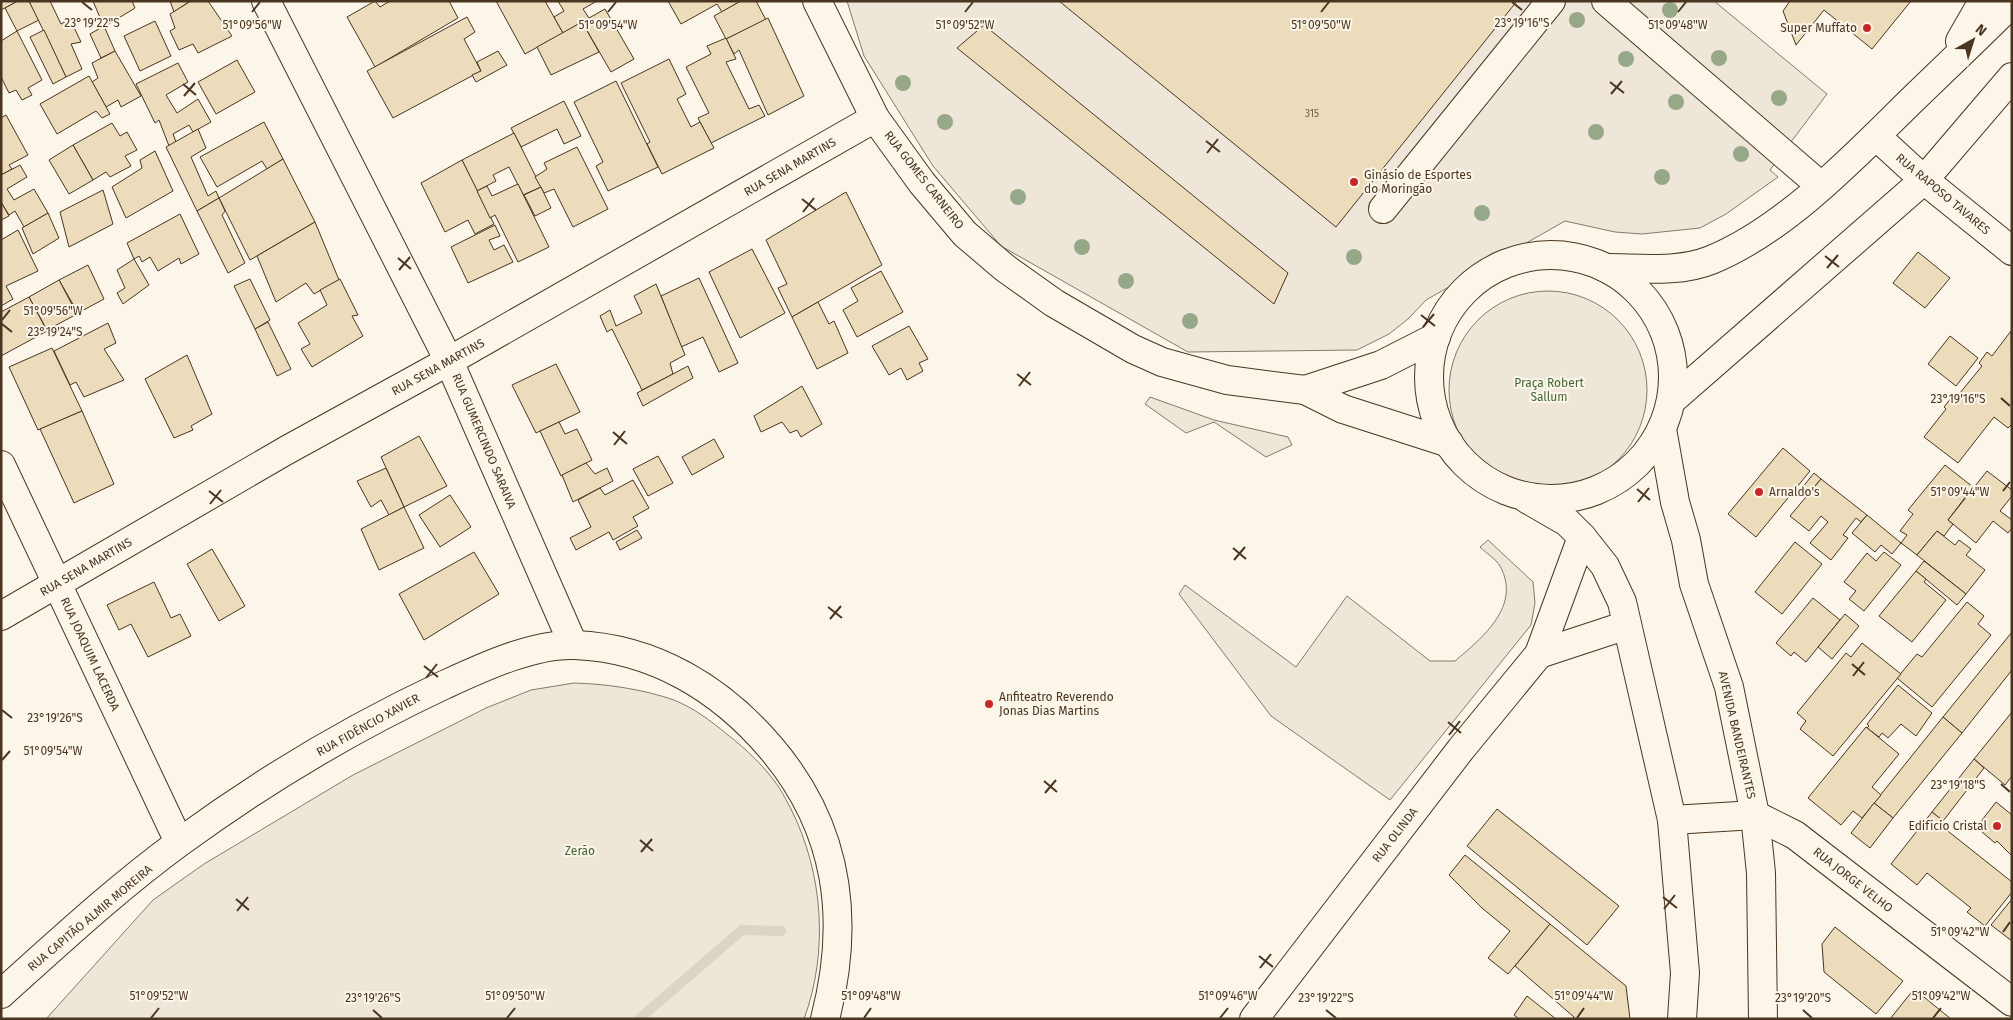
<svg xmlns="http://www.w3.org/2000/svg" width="2013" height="1020" font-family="'Fira Sans',sans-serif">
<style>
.green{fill:#ede6d9;stroke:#887966}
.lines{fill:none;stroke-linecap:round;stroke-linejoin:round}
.stream{stroke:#dcd4c6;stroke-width:10}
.building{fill:#ecdcbc;stroke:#4a3520}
.minor-casing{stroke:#4a3520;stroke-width:30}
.major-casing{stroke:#4a3520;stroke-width:30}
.minor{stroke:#fbf6e9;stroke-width:28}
.major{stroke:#fbf6e9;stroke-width:28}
.tree{fill:#96a887}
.ticks{fill:none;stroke:#4a3520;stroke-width:2}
.poi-dot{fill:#c62828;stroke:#fbf6e9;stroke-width:2}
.labels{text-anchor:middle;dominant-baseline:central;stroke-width:4;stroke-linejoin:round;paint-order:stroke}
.number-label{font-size:10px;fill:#725f47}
.poi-label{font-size:12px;fill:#4a3520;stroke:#fbf6e9;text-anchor:start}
.street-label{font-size:12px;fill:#4a3520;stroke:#fbf6e9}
.park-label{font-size:12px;fill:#436837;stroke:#fbf6e9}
.ticks-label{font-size:12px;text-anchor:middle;fill:#4a3520;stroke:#fbf6e9;stroke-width:4;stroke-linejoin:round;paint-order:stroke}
</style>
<rect width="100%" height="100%" fill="#fbf6e9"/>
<g class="green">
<path d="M847 1H1714L1827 94 1770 170 1778 177 1726 214 1700 228 1642 234 1615 232 1565 221 1426 300 1408 319 1389 334 1357 350 1188 352 1001 246 933 166 864 56Z"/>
<circle cx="1548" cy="390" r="99"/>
<path d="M1150 397 1214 420 1288 437 1292 445 1266 457 1214 422 1186 433 1145 404Z"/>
<path d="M1488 540 1533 582 1535 603 1531 625 1390 800 1271 716 1179 594 1185 585 1296 667 1347 596 1430 661H1455C1482 638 1522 606 1500 566 1496 559 1486 553 1480 547Z"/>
<path d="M574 683C607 684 642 689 674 700 694 708 711 721 728 735 746 749 765 767 778 786 783 793 787 802 791 809 823 873 829 951 804 1019H46L153 900 204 864 353 775 486 708 531 690Z"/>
</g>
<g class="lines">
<path class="stream" d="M639 1019 742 930 781 931"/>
</g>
<g class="building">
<path d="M1 1H18L1 10Z"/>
<path d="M18 1H29L39 20 17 31 5 8Z"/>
<path d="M29 1H50L61 24 70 19 81 42 71 44 82 69 66 77Z"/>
<path d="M93 1H132L135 8 104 27Z"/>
<path d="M170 1H190L174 12Z"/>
<path d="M191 1H208L232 36 198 53 193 44 179 50 170 31 175 28 170 14Z"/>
<path d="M375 1 380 7 390 1H449L458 18 375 67 347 17Z"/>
<path d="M496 1H545L563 33 525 54Z"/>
<path d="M558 1H597L583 9 589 18 563 33 554 17 564 11Z"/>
<path d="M668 1H741L722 12 717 4 681 24Z"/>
<path d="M741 1H756L766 20 726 39 714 16Z"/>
<path d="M1059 1H1517L1336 227Z"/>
<path d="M1790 1H1911L1872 49 1824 10 1796 45 1783 11Z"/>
<path d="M605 9 634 59 611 72 582 22Z"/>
<path d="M467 17 475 32 464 39 481 71 393 118 367 71Z"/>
<path d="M768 18 804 96 768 115 739 50 734 54 726 39Z"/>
<path d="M155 21 171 56 140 71 124 36Z"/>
<path d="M582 22 599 52 551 75 537 47Z"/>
<path d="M984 25 1288 273 1274 304 957 48Z"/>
<path d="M104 26 115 51 101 58 90 34Z"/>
<path d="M44 30 66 77 53 84 30 37Z"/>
<path d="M17 31 42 80 28 88 32 95 22 100 16 90 9 93 1 77V41Z"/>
<path d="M726 38 736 59 726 62 749 109 759 105 765 116 711 143 698 118 709 113 686 67 711 54 707 46Z"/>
<path d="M115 51 141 96 121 107 118 100 106 107 92 82 98 78 92 63Z"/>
<path d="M498 51 507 65 476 82 472 75 481 71 477 62Z"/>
<path d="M669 59 686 94 677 99 691 127 700 122 714 148 662 174 647 144 650 142 621 83Z"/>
<path d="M237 60 255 92 216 114 198 82Z"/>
<path d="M178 63 188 82 166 95 177 113 198 99 211 122 193 132 189 125 173 134 176 142 169 146 159 120 155 123 136 84Z"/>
<path d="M89 76 110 114 102 118 96 111 57 134 40 104Z"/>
<path d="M616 81 658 167 608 191 596 166 603 162 574 102Z"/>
<path d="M564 101 581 136 564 144 557 129 521 147 511 128Z"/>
<path d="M6 115 28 155 9 165 12 169 1 175V118Z"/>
<path d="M264 122 283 159 267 169 262 161 217 187 200 157Z"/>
<path d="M112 123 120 136 127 132 137 150 125 156 131 166 110 177 106 172 93 180 73 145Z"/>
<path d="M198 129 206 148 191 157 208 196 216 191 219 198 197 211 166 147Z"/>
<path d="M514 133 541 187 523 195 509 167 493 175 496 181 477 191 462 160Z"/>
<path d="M73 145 93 180 69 194 49 160Z"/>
<path d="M577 147 608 209 573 227 554 189 544 193 535 177 547 169 544 163Z"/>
<path d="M155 151 173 191 126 218 112 187 142 168 140 160Z"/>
<path d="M283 159 315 222 250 260 219 198Z"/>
<path d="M462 160 494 224 475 234 468 220 445 232 421 183Z"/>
<path d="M20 165 27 177 7 189 14 200 34 189 48 213 24 227 15 211 9 215 1 202V175Z"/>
<path d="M518 184 549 247 518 262 495 215 490 218 477 191 487 186 492 196Z"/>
<path d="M541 187 551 208 535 216 524 195Z"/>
<path d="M103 190 113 224 69 247 60 212Z"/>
<path d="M846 192 882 265 792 317 778 288 787 284 766 240Z"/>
<path d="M219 198 225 211 222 215 245 263 228 273 197 211Z"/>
<path d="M1 202 9 216 1 220Z"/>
<path d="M48 213 59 238 33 254 22 228Z"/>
<path d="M180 214 199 254 181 264 179 258 158 271 150 257 142 262 139 256 134 259 127 243Z"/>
<path d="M315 222 339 280 314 294 306 283 276 302 257 256Z"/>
<path d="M495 225 500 236 489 240 494 250 504 245 513 262 468 283 451 247Z"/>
<path d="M18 230 38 271 6 286 13 299 1 306V240Z"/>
<path d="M752 249 785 313 740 338 709 272Z"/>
<path d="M1918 252 1950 278 1925 308 1893 283Z"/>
<path d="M134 259 149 285 123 304 117 293 125 288 117 270Z"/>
<path d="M88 265 104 299 78 313 59 280Z"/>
<path d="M881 271 903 312 857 337 843 310 858 301 851 288Z"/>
<path d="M699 278 738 363 719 372 703 337 681 347 661 296Z"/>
<path d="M250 279 270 320 255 329 234 286Z"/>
<path d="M340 279 358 315 352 316 363 336 312 367 301 349 310 344 298 323 327 305 320 290Z"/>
<path d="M59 280 77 314 47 330 29 297Z"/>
<path d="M656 284 685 355 670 363 673 374 642 390 612 329 607 332 600 316 610 310 616 326 642 313 634 296Z"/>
<path d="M29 297 47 331 1 356V312Z"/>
<path d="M818 302 829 324 834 321 848 353 817 369 792 317Z"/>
<path d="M268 322 291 369 277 376 255 329Z"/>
<path d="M108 323 116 343 104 349 124 380 84 397 76 382 70 385 54 351Z"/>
<path d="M909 326 928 359 919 363 923 371 907 380 901 368 889 375 872 346Z"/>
<path d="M2011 331 2012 424 2008 428 1994 417 1958 463 1924 437 1946 409 1944 407 1952 397 1955 399 1982 366 1979 363 1987 352 1992 356Z"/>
<path d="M1950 336 1978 358 1956 386 1928 364Z"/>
<path d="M52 348 82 411 38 430 9 367Z"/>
<path d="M187 355 212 414 191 426 193 430 174 438 145 379Z"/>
<path d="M556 364 580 412 536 433 512 385Z"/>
<path d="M688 366 693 378 643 406 637 393Z"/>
<path d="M802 386 822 424 801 437 797 430 790 433 782 422 761 432 754 416Z"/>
<path d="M82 411 114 484 74 503 40 429Z"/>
<path d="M559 422 565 434 577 429 592 460 561 476 540 431Z"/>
<path d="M419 436 447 486 404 507 381 457Z"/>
<path d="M714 439 724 457 692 475 682 457Z"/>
<path d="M1783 448 1810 471 1756 537 1728 514Z"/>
<path d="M658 456 673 483 648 496 633 469Z"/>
<path d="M586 463 595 474 607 468 613 481 573 502 562 475Z"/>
<path d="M1945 465 1973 487 1948 520 1953 524 1944 536 1937 531 1917 555 1901 543 1907 535 1900 531 1913 514 1908 510Z"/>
<path d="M386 468 404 507 389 515 381 500 371 507 357 481Z"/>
<path d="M1987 471 2012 490V496L2000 511 2012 520V528L2008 533 1993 521 1976 543 1948 520Z"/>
<path d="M1814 473 1821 479 1809 493 1802 488Z"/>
<path d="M1821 479 1867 515 1861 522 1856 518 1843 535 1848 538 1831 560 1810 543 1828 522 1821 516 1809 531 1790 516Z"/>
<path d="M633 480 649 508 633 517 638 526 613 540 609 532 576 550 570 538 591 527 578 500 600 488 605 495Z"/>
<path d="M450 495 471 527 440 547 419 515Z"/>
<path d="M404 507 424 548 379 570 361 529Z"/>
<path d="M1867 515 1901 543 1892 554 1881 545 1875 552 1852 533Z"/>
<path d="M637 530 642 538 620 550 616 542Z"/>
<path d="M1937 531 1955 545 1959 540 1971 549 1966 555 1985 570 1966 594 1917 555Z"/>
<path d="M1795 542 1822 564 1782 614 1755 592Z"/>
<path d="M212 549 245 606 219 621 187 564Z"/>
<path d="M474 552 499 594 424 640 399 594Z"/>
<path d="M1884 552 1901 565 1864 611 1849 599 1856 591 1844 582 1867 553 1876 561Z"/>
<path d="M1924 561 1966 594 1957 605 1916 571Z"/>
<path d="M1916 571 1926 579 1924 582 1946 600 1912 642 1879 616Z"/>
<path d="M154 582 171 618 180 614 191 636 148 657 131 624 119 630 107 605Z"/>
<path d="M1813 598 1840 620 1806 662 1794 652 1791 656 1776 643Z"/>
<path d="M1967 602 1984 616 1978 624 1991 635 1932 707 1897 678 1917 654 1922 657Z"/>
<path d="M1845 614 1859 626 1832 659 1818 647Z"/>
<path d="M2012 632V670L1962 733 1943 717Z"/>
<path d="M1862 643 1901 674 1833 756 1800 729 1806 721 1797 713 1846 653 1851 657Z"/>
<path d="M1898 685 1932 713 1916 736 1901 724 1888 738 1882 733 1879 737 1867 728 1869 726 1867 724Z"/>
<path d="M2012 712V776L2005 785 1974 759Z"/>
<path d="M1943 717 1962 733 1893 818 1874 803Z"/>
<path d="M1866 727 1899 754 1872 787 1881 795 1862 818 1853 811 1841 825 1808 798Z"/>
<path d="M1974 759 1984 768 1943 821 1932 812Z"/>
<path d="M1996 802 2012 815V856L1997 841 1995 843 1982 832V820Z"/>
<path d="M1874 803 1893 818 1870 848 1851 833Z"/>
<path d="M1497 809 1619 906 1587 945 1467 846Z"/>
<path d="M1932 812 1942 820 1939 824 2012 882V892L1985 926 1967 912 1971 908 1927 873 1917 885 1891 864Z"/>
<path d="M1465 855 1550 924 1508 974 1488 958 1510 931 1482 908 1449 875Z"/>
<path d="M2012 899V941L1991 925Z"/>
<path d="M1550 924 1626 986 1630 1019H1573L1574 1017 1515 966Z"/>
<path d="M1835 927 1903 981 1876 1014 1824 972 1822 944Z"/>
<path d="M1914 989 1951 1019H1890Z"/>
<path d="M1527 996 1556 1019H1519L1514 1015Z"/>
</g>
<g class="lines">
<g class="minor-casing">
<g id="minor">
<path d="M266 1 449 361 573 644"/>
<path d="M817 1 875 118 922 183 965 234 1005 268 1054 303 1133 349 1162 362 1227 380 1305 390 1343 409 1449 443"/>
<path d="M1606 1 1821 186"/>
<path d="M1876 136 1924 180 2012 251"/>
<path d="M1383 209 1551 1"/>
<path d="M1305 390 1381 365 1436 337"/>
<path d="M1 465 179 842"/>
<path d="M1 616 287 450 449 361 875 118"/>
<path d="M1539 654 1627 625"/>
<path d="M1672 820 1755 815 1795 835 2012 1002"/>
<path d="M1 994C59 942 117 888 180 842 262 782 352 728 444 685 481 668 534 643 575 645 654 648 721 689 771 748 839 828 851 919 825 1019"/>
<path d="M1254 1019 1461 749 1539 654 1582 537"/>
</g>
</g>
<g class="major-casing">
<g id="major">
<path d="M1960 41 1983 1"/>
<circle cx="1551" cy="377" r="122"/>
<path d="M1606 268C1640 268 1679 273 1711 260 1785 230 1855 156 1911 101 1945 68 1979 36 2012 3"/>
<path d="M1672 400 1924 180 2012 77"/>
<path d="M1662 429 1675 502 1686 540 1694 584 1729 687 1755 815 1761 873 1763 1019"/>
<path d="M1527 499 1567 522 1582 537 1605 566 1622 602 1672 820 1685 973 1682 1019"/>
</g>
</g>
<use href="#minor" class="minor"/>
<use href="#major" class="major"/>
</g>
<g class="tree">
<circle cx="1670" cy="10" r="8"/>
<circle cx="1577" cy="20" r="8"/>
<circle cx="1719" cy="58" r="8"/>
<circle cx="1626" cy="59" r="8"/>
<circle cx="903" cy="83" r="8"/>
<circle cx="1779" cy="98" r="8"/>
<circle cx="1676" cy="102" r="8"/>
<circle cx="945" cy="122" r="8"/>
<circle cx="1596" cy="132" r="8"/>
<circle cx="1741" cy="154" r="8"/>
<circle cx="1662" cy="177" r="8"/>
<circle cx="1018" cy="197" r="8"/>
<circle cx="1482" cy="213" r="8"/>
<circle cx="1082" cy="247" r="8"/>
<circle cx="1354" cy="257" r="8"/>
<circle cx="1126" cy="281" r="8"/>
<circle cx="1190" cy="321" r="8"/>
</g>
<path class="ticks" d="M82 2 92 10M1512 2 1522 10M252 12 260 2M608 12 616 2M965 12 973 2M1321 12 1329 2M1678 12 1686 2M1610 82 1624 93M183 84 196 95M1611 94 1622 81M184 96 195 83M1206 141 1220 152M1207 153 1218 139M802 199 816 210M803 212 814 198M1825 256 1839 267M398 258 411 269M1827 268 1838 255M399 270 410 257M1421 315 1435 326M2 320 10 310M2 324 12 332M1423 327 1434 314M1017 374 1031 385M1019 386 1030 372M2001 398 2010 406M613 432 627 444M614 445 625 431M1637 489 1650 500M209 491 223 502M2003 491 2010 482M1638 502 1649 488M210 504 221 490M1233 548 1246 559M1234 560 1245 547M828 607 842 618M830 619 841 606M1852 664 1865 675M424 666 438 677M1853 676 1864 662M426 678 437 664M2 710 12 718M1448 722 1461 733M1449 735 1460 721M2 760 10 751M1044 781 1057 792M2001 784 2010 792M1045 793 1056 780M640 840 653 851M641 852 652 839M1663 897 1677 908M236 899 249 910M1664 909 1675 895M237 911 248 897M2003 932 2010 922M1259 956 1273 967M1260 968 1271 954M373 1010 382 1018M1326 1010 1336 1018M1803 1010 1812 1018M151 1018 159 1008M507 1018 515 1008M864 1018 871 1008M1220 1018 1228 1008M1577 1018 1584 1008M1933 1018 1941 1008"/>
<g class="poi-dot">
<circle cx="1867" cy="28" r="5"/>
<circle cx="1354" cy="182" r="5"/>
<circle cx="1759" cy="492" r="5"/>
<circle cx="989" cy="704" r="5"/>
<circle cx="1997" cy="826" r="5"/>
</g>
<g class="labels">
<g class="number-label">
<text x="1312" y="114">315</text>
</g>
<g class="poi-label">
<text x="1857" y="28" text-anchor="end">Super Muffato</text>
<text x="1364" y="175">Ginásio de Esportes<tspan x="1364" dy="14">do Moringão</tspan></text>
<text x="1769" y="492">Arnaldo's</text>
<text x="999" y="697">Anfiteatro Reverendo<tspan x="999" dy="14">Jonas Dias Martins</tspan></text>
<text x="1987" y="826" text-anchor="end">Edifício Cristal</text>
</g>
<g class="street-label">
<text transform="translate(790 167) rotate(-30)">RUA SENA MARTINS</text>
<text transform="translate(924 180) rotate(52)">RUA GOMES CARNEIRO</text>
<text transform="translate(1943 194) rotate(40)">RUA RAPOSO TAVARES</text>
<text transform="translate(438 367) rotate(-29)">RUA SENA MARTINS</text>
<text transform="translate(484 441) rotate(67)">RUA GUMERCINDO SARAIVA</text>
<text transform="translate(86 567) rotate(-30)">RUA SENA MARTINS</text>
<text transform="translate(90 654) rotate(65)">RUA JOAQUIM LACERDA</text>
<text transform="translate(368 725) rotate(-29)">RUA FIDÊNCIO XAVIER</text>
<text transform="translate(1737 735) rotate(77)">AVENIDA BANDEIRANTES</text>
<text transform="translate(1395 835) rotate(-52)">RUA OLINDA</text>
<text transform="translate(1853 880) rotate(38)">RUA JORGE VELHO</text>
<text transform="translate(90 918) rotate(-40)">RUA CAPITÃO ALMIR MOREIRA</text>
</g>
<g class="park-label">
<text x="1549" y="383">Praça Robert<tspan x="1549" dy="14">Sallum</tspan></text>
<text x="580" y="851">Zerão</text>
</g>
</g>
<g class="ticks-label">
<text x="92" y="27">23°19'22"S</text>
<text x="1522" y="27">23°19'16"S</text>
<text x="252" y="29">51°09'56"W</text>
<text x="608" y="29">51°09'54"W</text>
<text x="965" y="29">51°09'52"W</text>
<text x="1321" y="29">51°09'50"W</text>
<text x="1678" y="29">51°09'48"W</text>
<text x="53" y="315">51°09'56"W</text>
<text x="55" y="336">23°19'24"S</text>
<text x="1958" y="403">23°19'16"S</text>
<text x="1960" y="496">51°09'44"W</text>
<text x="55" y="722">23°19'26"S</text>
<text x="53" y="755">51°09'54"W</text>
<text x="1958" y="789">23°19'18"S</text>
<text x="1960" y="936">51°09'42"W</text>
<text x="159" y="1000">51°09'52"W</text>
<text x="515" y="1000">51°09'50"W</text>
<text x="871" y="1000">51°09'48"W</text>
<text x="1228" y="1000">51°09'46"W</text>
<text x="1584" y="1000">51°09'44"W</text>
<text x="1941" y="1000">51°09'42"W</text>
<text x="373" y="1002">23°19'26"S</text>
<text x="1326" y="1002">23°19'22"S</text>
<text x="1803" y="1002">23°19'20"S</text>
</g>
<rect width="2013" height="1020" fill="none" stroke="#4a3520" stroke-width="5"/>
<g transform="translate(1973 40) rotate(39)" stroke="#fbf6e9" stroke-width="4" paint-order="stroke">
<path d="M0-4L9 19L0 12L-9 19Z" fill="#4a3520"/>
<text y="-8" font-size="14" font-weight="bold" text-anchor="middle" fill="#4a3520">N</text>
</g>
</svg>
